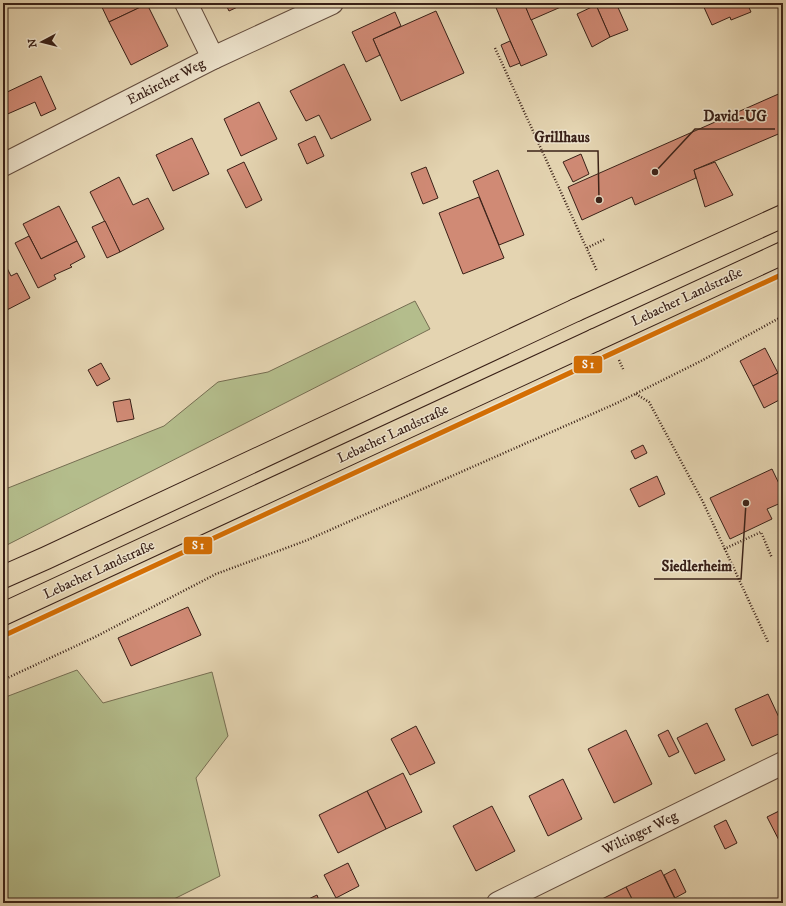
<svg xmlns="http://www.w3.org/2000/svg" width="786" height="906" font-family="'IM FELL DW Pica',serif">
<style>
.green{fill:#b4bd8c;stroke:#766e52}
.building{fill:#d08a75;stroke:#392017}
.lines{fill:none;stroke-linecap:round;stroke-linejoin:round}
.minor-casing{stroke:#644d3e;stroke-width:24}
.major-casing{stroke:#392017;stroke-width:24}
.highway-casing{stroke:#392017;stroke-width:24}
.path{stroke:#392017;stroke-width:2.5;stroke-dasharray:1 2;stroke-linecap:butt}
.minor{stroke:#ede3cc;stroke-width:22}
.major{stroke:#e4d4b1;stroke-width:22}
.highway{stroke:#e4d4b1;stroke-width:22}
.rail-1-casing{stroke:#ede3cc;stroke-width:8}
.rail-1{stroke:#d46e03;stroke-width:5}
.labels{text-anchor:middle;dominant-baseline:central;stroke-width:3;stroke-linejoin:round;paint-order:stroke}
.street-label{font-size:14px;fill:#392017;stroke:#ede3cc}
.leader{fill:none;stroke:#392017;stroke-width:1.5}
.callout-dot{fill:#392017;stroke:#ede3cc;stroke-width:1.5}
.callout-label{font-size:15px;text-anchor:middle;font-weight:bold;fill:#392017;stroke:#ede3cc;stroke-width:3;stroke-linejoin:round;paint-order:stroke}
.line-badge{stroke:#ede3cc;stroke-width:1.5}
.badge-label{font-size:11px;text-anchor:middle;font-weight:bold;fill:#fff}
</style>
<rect width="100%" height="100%" fill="#e4d4b1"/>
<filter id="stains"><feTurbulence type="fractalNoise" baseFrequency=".005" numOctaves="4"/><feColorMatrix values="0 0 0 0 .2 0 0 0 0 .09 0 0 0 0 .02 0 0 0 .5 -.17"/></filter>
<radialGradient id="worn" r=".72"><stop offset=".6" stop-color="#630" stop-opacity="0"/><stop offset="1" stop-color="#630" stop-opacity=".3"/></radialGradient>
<g class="green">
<path d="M415 301 430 329 3 547V490L164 426 218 382 268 372Z"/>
<path d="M77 670 103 703 212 672 228 736 196 778 220 876 166 903H3V698Z"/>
</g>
<g class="building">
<path d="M100 3H147V4L109 22Z"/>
<path d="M225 3H246L229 11Z"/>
<path d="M494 3H524L547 55 521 66Z"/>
<path d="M524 3H570L531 20Z"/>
<path d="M599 3H616L628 30 610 37 596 5Z"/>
<path d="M702 3H723L724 7 733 3H747L751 12 731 20 730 17 712 25Z"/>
<path d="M147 4 168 46 131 65 109 22Z"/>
<path d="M596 5 610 37 592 47 577 14Z"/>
<path d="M436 11 464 73 401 101 373 39Z"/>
<path d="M395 12 401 26 373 39 380 55 366 62 352 32Z"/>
<path d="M510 41 520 63 510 67 501 45Z"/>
<path d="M344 64 371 120 331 139 319 115 306 121 290 91Z"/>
<path d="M41 76 56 109 41 116 35 102 3 116V94Z"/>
<path d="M783 92V132L694 170 696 178 635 205 632 197 582 220 568 187Z"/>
<path d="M259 102 277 139 241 156 224 119Z"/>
<path d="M315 136 324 156 307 164 298 144Z"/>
<path d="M192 138 209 174 173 191 156 155Z"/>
<path d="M581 154 589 174 573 182 563 162Z"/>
<path d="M244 162 262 200 246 208 227 170Z"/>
<path d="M715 162 733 195 705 207 694 170Z"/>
<path d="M426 167 438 198 423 204 411 173Z"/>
<path d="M498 170 524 235 499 245 473 181Z"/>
<path d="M119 177 133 205 148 198 164 229 120 252 90 192Z"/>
<path d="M479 197 504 258 463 274 439 213Z"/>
<path d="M59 206 77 241 41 259 23 224Z"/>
<path d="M105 221 120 252 107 258 92 227Z"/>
<path d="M29 236 41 259 77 241 85 257 70 265 72 267 54 275 56 279 38 288 15 243Z"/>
<path d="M3 260 11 276 17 273 30 298 3 312Z"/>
<path d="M765 348 778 373 753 386 740 361Z"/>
<path d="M101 363 110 379 97 386 88 370Z"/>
<path d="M778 373 783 383V398L764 408 753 386Z"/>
<path d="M130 399 134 419 117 422 113 402Z"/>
<path d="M643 445 647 453 635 459 631 451Z"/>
<path d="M772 469 783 492V502L767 509 772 519 730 539 710 498Z"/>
<path d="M657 476 665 494 639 507 630 489Z"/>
<path d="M188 607 201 635 131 666 118 638Z"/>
<path d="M768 694 783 726V732L752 746 735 709Z"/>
<path d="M707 723 725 760 695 774 677 738Z"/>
<path d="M416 726 435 763 410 775 391 739Z"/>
<path d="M626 730 652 784 614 803 588 749Z"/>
<path d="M668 730 679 752 669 757 658 735Z"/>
<path d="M403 773 422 812 386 829 367 791Z"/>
<path d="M563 779 582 819 548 836 529 796Z"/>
<path d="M367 791 386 829 338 853 319 815Z"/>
<path d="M492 806 515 851 476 871 453 826Z"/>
<path d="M783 809V848L767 817Z"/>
<path d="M726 820 737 843 725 849 714 826Z"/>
<path d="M348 863 359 886 336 898 324 875Z"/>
<path d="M675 869 686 892 675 898 664 875Z"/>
<path d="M661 870 677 903H634L626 887Z"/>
<path d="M626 887 634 903H594Z"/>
<path d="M317 895 320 903H300Z"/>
</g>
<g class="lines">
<g class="minor-casing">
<g id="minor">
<path d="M186 3 213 58"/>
<path d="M3 165 213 58 332 3"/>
<path d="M498 903 783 763"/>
</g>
</g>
<g class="major-casing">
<g id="major">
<path d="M576 310 783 216"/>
<path d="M595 340 783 253"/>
</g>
</g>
<g class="highway-casing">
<g id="highway">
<path d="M3 577 46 558 576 310"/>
<path d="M3 614 595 340"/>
</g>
</g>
<g class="path">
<path d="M495 48 597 271"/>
<path d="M587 248 605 239"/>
<path d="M619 360 624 371"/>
<path d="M636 394 649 402 703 502 768 642"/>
<path d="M724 549 761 532 772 558"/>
<path d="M3 680 95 637 216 574 305 541 617 403 701 361 783 316"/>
</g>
<use href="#minor" class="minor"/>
<use href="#major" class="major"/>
<use href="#highway" class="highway"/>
<g class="rail-1-casing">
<path id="rail-1" d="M3 636 783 274"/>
</g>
<use href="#rail-1" class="rail-1"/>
</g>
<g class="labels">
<g class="street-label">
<text transform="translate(166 82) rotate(-27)">Enkircher Weg</text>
<text transform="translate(687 297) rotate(-25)">Lebacher Landstraße</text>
<text transform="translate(393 434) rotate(-25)">Lebacher Landstraße</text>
<text transform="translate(99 570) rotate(-25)">Lebacher Landstraße</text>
<text transform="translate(640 833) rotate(-26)">Wiltinger Weg</text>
</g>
</g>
<path class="leader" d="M655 172L695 129H775M599 200L598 151H527M746 503L741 579H654"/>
<g class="callout-dot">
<circle cx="655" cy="172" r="4"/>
<circle cx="599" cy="200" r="4"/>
<circle cx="746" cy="503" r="4"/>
</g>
<g class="callout-label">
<text x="735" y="121">David-UG</text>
<text x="562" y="142">Grillhaus</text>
<text x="697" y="571">Siedlerheim</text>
</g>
<g class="line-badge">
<rect x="573" y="355" width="30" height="19" rx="4" fill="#d46e03"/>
<rect x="183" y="536" width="30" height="19" rx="4" fill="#d46e03"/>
</g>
<g class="badge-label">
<text x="588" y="368">S 1</text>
<text x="198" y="549">S 1</text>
</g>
<rect width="786" height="906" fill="none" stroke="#e4d4b1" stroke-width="16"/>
<rect x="4" y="4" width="778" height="898" fill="none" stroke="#392017" stroke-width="2"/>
<rect x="8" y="8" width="770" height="890" fill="none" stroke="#392017"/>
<g transform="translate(42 42) rotate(263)" stroke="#ede3cc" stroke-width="3" paint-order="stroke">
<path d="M0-3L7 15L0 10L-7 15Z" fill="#392017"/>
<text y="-6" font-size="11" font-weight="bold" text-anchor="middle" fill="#392017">N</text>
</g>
<rect width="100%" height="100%" filter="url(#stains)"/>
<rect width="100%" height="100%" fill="url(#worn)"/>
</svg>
